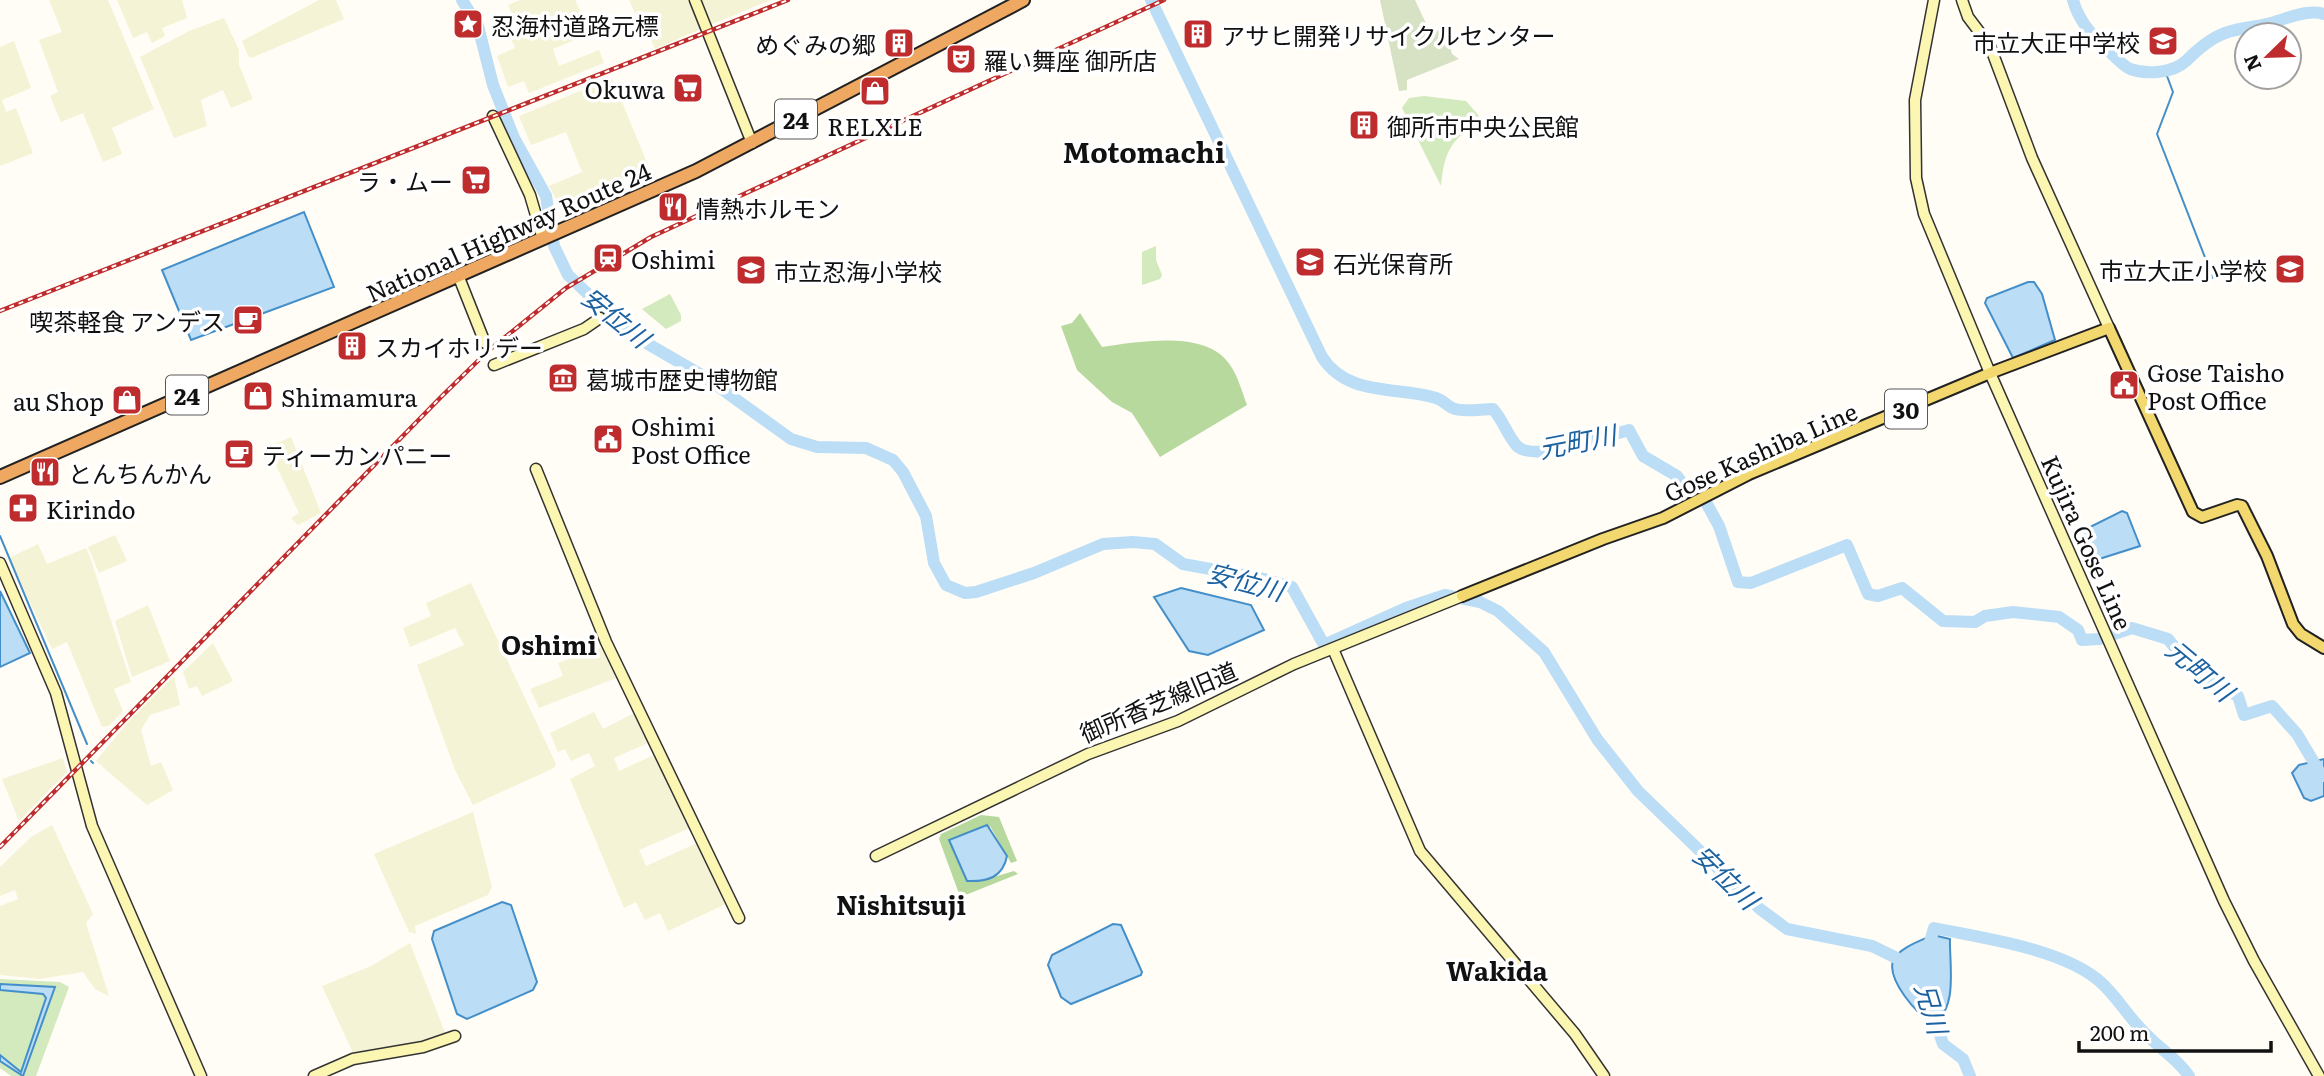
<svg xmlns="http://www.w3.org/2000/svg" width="2324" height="1076" font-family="Literata,'Noto Sans JP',serif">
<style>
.farmland{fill:#f5f3d5}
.green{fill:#d3e9be}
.forest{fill:#b7d99e}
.cemetery{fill:#d7e2c5}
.water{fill:#bbddf5;stroke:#448fc9;stroke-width:2}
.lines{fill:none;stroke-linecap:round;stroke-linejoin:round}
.stream{stroke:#448fc9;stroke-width:2}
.river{stroke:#bbddf5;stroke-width:12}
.secondary-casing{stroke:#333;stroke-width:13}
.primary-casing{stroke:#222;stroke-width:14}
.highway-casing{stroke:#222;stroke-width:16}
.secondary{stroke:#fcf6b3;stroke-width:10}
.primary{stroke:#f3d870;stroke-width:10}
.highway{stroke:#efa862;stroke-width:12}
.rail-casing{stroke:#be2c2e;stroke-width:4.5}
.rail{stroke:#fff;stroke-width:2;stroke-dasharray:5;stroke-linecap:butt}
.labels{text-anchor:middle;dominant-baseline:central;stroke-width:7;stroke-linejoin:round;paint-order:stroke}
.shield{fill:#fff;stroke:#585858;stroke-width:2}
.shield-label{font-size:23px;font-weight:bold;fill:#111}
.poi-label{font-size:24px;fill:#111;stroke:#fff;text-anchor:start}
.street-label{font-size:24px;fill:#111;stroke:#fff}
.water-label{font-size:26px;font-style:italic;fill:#1c62a0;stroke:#fff}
.neighbourhood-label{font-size:26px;font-weight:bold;fill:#111;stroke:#fff}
.quarter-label{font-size:28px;font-weight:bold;fill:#111;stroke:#fff}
</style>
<rect width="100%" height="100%" fill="#fffdf5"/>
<g class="farmland">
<path d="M49 0H108L154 109 112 128 122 154 103 162 83 113 61 122 50 96 58 92 39 40 62 32Z"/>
<path d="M117 0H182L187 18 162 28 165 36 152 43 147 32 133 38Z"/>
<path d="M319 0H336L344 19 251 58 248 56 242 41Z"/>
<path d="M520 0H575L591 33 553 49 559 66 599 50 604 63 529 93 524 81 508 87 497 56 515 48 510 36 519 31 508 5Z"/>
<path d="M629 0H690L701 29 655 49 639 12 635 13Z"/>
<path d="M700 0H771L710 25Z"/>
<path d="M224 18 239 50V65L253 99 231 108 223 90 201 100 207 126 174 138 140 57 189 31Z"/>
<path d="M14 41 31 88 2 100 6 112 16 108 33 153 0 166V47Z"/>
<path d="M612 78 655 182 634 191 629 178 560 206 549 186 582 172 566 132 531 145 519 116Z"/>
<path d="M291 437 321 513 298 525 291 518 299 513 267 447Z"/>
<path d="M115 535 127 561 99 573 88 547Z"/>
<path d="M38 544 47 564 86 548 90 557 131 682 114 689 123 711 109 726 102 727 67 642 52 649 9 558Z"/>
<path d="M471 583 556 764 554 768 473 805 455 770 417 665 464 645 455 628 410 647 403 628 431 616 426 603Z"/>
<path d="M148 605 170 661 132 677 115 621Z"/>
<path d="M213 643 233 681 202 696 197 686 189 689 183 672Z"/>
<path d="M603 647 616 678 539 708 530 689 563 676 558 663Z"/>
<path d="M174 676 180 705 150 715 141 730 151 766 161 762 173 790 147 805 96 761 127 723Z"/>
<path d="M594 712 603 729 634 713 648 743 614 758 619 771 654 755 690 828 639 850 646 866 697 843 726 904 668 931 660 913 645 920 636 902 624 908 570 779 595 766 589 753 571 761 565 749 558 752 550 733Z"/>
<path d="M63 758 67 772 19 821 2 779Z"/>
<path d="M473 812 492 887 488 895 415 926 416 934 409 932 374 854Z"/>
<path d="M52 825 93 914 86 923 109 996 95 989 83 972 40 979 0 975V906L18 899 15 890 0 896V867L31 837Z"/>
<path d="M410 943 446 1035 438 1040 353 1053 322 986 371 966Z"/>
</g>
<g class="green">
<path d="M1424 96 1466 101 1479 116C1476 127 1467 130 1459 137 1445 151 1443 167 1441 186L1402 108 1409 98Z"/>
<path d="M1156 246V260L1162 275 1160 279 1142 285V252Z"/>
<path d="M670 294 681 315V321L666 329 642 309Z"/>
<path d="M0 979 60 982 69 987 36 1076H11L0 1068Z"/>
</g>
<g class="forest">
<path d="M1080 313 1102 347C1138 342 1207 329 1230 365 1238 376 1242 392 1247 405L1160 457 1132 413 1112 402 1077 370 1061 326 1072 323Z"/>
<path d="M981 815 999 817 1017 861 1011 863 990 826 997 876 1014 871 1018 874 963 896 958 891 939 839 941 834Z"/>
</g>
<path class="cemetery" d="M1380 0H1415L1430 32 1450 29 1448 40 1452 54 1459 59 1407 80V90L1399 91Z"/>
<g class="water">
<path d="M304 212 334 287 191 340 162 270Z"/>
<path d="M2028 282H2034L2042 294 2055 340 2013 358 1985 303 1987 298Z"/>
<path d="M2122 511 2127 513 2140 546 2093 561 2080 532Z"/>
<path d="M1181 588 1251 605 1264 630 1208 655 1189 651 1154 597Z"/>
<path d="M0 591 30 653 0 667Z"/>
<path d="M2324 759V796L2311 801 2304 798 2292 773 2299 765Z"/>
<path d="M987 825 1007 856C1003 877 988 882 967 881L949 840Z"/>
<path d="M502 902 511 905 537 982 533 990 467 1019 457 1014 432 939 434 931Z"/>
<path d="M1113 924 1121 925 1142 972 1141 975 1071 1004 1061 997 1048 965 1052 955Z"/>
<path d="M1933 935 1950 939C1949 961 1959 1013 1932 1022 1917 1016 1887 979 1893 961 1898 948 1922 940 1933 935Z"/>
<path d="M0 984 55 987 23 1076 0 1061V1055L21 1072 46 998 43 994 0 990Z"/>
</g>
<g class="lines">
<g class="stream">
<path d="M2157 71 2167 76 2173 92 2157 134 2213 278"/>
<path d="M0 536 87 744"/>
<path d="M91 761 93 763"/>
</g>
<g class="river">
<path d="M462 0 478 26 493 85 514 138 546 196 554 246 568 275 629 333 705 377 791 439 817 447 866 448 893 460 903 472 926 516 934 563 946 585 965 593 976 592 1034 573 1103 544 1133 542 1155 544 1183 564 1264 579 1292 587 1324 645 1406 608 1445 595 1480 602 1498 611 1544 652 1597 739 1638 791 1760 909 1787 929 1872 946 1909 964"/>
<path d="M1151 0 1322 357C1348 397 1396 386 1436 398 1443 400 1448 407 1455 409 1466 412 1481 409 1493 409 1503 420 1507 435 1517 446 1534 463 1607 436 1629 430L1643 456 1677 476 1693 498 1702 495 1719 526 1738 582 1751 583 1847 545 1868 594 1878 596 1902 588 1943 621 1975 622 1985 616 2013 612 2059 617 2078 630 2082 640 2099 639 2132 628 2168 639 2188 664 2208 681 2238 696 2244 715 2272 706 2297 734 2322 776"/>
<path d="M2073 0C2078 19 2091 35 2106 48 2112 54 2122 65 2130 69 2147 75 2173 73 2186 61 2197 50 2211 38 2225 33 2241 27 2261 27 2277 21 2291 17 2310 9 2324 14"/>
<path d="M1928 949 1934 928C1982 938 2058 948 2097 979 2117 995 2128 1018 2147 1035 2161 1050 2177 1058 2189 1076"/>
<path d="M1931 1008 1943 1044 1963 1059 1970 1076"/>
</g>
<g class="secondary-casing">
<g id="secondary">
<path d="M695 0 752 143"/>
<path d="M1934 0 1915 100 1916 178 1924 214 1990 373 2224 901 2254 961 2319 1076"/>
<path d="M1962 0 1968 17 1990 46 2032 158 2109 328"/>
<path d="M493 116 530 195 543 239"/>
<path d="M458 275 485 343"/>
<path d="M494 365 584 329 600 318"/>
<path d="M536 469 606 642 739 918"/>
<path d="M0 563 56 693 92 826 201 1076"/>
<path d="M1333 649 1420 851 1575 1034 1604 1076"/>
<path d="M876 856 1088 754 1178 721 1294 664 1462 596"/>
<path d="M314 1076 353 1059 423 1047 455 1036"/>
</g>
</g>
<g class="primary-casing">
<path id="primary" d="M1462 596 1603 539 1663 518 1749 474 1990 373 2109 328 2193 512 2202 517 2237 505 2242 506 2267 556 2293 624 2301 634 2324 648"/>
</g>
<g class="highway-casing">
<path id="highway" d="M0 477 696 171 1023 0"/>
</g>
<use href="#secondary" class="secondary"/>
<use href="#primary" class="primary"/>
<use href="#highway" class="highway"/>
<g class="rail-casing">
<g id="rail">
<path d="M0 311 788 0"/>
<path d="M0 847 442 396 488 351 566 288 651 237 1164 0"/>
</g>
</g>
<use href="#rail" class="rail"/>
</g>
<defs>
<g id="sight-square" transform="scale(1.575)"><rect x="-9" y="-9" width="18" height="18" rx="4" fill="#be2c2e" stroke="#fff"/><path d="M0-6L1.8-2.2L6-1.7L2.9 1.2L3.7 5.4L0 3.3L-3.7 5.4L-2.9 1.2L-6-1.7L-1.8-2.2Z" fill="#fff"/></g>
<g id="building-square" transform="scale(1.575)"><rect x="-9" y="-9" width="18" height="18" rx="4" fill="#be2c2e" stroke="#fff"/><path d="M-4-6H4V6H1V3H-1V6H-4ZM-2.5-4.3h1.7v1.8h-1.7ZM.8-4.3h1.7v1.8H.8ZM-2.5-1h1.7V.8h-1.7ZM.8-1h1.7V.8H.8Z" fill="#fff"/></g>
<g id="school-square" transform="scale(1.575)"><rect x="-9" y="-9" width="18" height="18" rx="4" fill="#be2c2e" stroke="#fff"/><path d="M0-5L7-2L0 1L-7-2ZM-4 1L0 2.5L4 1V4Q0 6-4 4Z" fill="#fff"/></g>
<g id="theatre-square" transform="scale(1.575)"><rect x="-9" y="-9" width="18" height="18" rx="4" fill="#be2c2e" stroke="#fff"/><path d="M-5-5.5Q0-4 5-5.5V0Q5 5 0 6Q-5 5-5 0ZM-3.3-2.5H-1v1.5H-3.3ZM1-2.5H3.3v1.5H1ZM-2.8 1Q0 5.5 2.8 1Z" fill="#fff"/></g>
<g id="supermarket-square" transform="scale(1.575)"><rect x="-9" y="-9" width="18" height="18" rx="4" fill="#be2c2e" stroke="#fff"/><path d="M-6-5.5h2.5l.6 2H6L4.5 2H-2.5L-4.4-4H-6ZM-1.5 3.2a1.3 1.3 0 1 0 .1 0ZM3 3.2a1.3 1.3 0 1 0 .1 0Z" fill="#fff"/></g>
<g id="shop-square" transform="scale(1.575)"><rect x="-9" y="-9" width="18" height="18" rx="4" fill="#be2c2e" stroke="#fff"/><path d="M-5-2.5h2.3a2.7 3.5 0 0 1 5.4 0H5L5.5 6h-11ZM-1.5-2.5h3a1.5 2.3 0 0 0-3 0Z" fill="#fff"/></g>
<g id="restaurant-square" transform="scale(1.575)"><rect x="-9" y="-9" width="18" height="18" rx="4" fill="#be2c2e" stroke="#fff"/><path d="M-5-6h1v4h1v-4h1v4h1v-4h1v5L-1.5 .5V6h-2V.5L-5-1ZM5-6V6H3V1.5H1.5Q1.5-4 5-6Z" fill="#fff"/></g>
<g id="station-square" transform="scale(1.575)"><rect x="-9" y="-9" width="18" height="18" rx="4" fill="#be2c2e" stroke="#fff"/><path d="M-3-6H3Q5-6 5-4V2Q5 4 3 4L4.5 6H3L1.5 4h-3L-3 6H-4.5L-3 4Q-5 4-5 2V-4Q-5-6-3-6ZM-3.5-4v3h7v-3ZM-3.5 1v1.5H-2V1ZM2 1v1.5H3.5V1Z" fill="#fff"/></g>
<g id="cafe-square" transform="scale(1.575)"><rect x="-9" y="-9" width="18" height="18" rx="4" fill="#be2c2e" stroke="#fff"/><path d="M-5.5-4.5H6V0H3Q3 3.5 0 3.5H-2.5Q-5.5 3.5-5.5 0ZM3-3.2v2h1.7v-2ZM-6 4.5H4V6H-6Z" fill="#fff"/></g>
<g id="museum-square" transform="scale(1.575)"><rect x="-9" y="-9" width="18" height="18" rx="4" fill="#be2c2e" stroke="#fff"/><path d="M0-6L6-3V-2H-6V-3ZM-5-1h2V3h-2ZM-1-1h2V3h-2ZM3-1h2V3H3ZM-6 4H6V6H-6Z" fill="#fff"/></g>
<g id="civic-square" transform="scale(1.575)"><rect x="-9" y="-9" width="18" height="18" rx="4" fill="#be2c2e" stroke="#fff"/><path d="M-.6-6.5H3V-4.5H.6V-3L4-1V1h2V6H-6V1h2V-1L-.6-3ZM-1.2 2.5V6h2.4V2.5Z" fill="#fff"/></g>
<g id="pharmacy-square" transform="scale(1.575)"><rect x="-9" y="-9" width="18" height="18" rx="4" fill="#be2c2e" stroke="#fff"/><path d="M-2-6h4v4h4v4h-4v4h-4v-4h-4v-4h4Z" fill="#fff"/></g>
</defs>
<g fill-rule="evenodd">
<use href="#sight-square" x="468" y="24"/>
<use href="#building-square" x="1198" y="34"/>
<use href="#school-square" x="2163" y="41"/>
<use href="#building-square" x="899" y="43"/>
<use href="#theatre-square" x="961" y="59"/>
<use href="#supermarket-square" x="688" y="88"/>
<use href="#shop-square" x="875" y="91"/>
<use href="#building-square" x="1364" y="125"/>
<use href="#supermarket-square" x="476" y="180"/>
<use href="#restaurant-square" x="673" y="207"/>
<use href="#station-square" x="608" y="258"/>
<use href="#school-square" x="1310" y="262"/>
<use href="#school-square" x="2290" y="269"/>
<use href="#school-square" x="751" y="270"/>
<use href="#cafe-square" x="248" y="320"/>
<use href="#building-square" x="352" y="346"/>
<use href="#museum-square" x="563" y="378"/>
<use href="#civic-square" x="2124" y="385"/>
<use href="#shop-square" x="258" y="396"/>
<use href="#shop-square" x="127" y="400"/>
<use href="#civic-square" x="608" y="439"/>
<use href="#cafe-square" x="239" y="454"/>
<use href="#restaurant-square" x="45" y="472"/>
<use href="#pharmacy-square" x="23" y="508"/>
</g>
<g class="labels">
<g class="shield">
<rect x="775" y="99.5" width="42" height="39" rx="5"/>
<rect x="166" y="375.5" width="42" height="39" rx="5"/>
<rect x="1885" y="389.5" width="42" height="39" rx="5"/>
</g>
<g class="shield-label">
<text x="796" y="119">24</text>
<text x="187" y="395">24</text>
<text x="1906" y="409">30</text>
</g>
<g class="poi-label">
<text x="491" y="24">忍海村道路元標</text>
<text x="1221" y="34">アサヒ開発リサイクルセンター</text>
<text x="2140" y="41" text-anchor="end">市立大正中学校</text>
<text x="876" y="43" text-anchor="end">めぐみの郷</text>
<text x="984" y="59">羅い舞座 御所店</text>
<text x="665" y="88" text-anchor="end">Okuwa</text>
<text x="875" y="125" text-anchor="middle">RELXLE</text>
<text x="1387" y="125">御所市中央公民館</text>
<text x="453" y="180" text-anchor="end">ラ・ムー</text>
<text x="696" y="207">情熱ホルモン</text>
<text x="631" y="258">Oshimi</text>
<text x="1333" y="262">石光保育所</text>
<text x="2267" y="269" text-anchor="end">市立大正小学校</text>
<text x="774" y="270">市立忍海小学校</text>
<text x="225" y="320" text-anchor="end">喫茶軽食 アンデス</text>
<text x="375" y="346">スカイホリデー</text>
<text x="2147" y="371">Gose Taisho<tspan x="2147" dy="28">Post Office</tspan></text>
<text x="586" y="378">葛城市歴史博物館</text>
<text x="281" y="396">Shimamura</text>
<text x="104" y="400" text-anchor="end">au Shop</text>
<text x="631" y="425">Oshimi<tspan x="631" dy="28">Post Office</tspan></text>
<text x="262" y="454">ティーカンパニー</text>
<text x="68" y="472">とんちんかん</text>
<text x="46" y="508">Kirindo</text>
</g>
<g class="street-label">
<text transform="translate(508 231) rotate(-24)">National Highway Route 24</text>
<text transform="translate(1760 451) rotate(-24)">Gose Kashiba Line</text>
<text transform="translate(2088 542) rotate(66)">Kujira Gose Line</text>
<text transform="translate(1158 701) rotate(-23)">御所香芝線旧道</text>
</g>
<g class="water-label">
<text transform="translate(617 316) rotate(39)">安位川</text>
<text transform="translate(1577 440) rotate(-11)">元町川</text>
<text transform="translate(1246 580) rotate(15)">安位川</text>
<text transform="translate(2201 669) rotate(40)">元町川</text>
<text transform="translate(1727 876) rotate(44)">安位川</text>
<text transform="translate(1933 1008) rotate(73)">兄川</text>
</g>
<g class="neighbourhood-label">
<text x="549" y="643">Oshimi</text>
<text x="901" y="903">Nishitsuji</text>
<text x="1497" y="969">Wakida</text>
</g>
<g class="quarter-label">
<text x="1144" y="151">Motomachi</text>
</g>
</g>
<g transform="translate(2268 56) rotate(247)"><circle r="33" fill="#ffffff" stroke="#a0a0a0" stroke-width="2"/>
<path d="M0-5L12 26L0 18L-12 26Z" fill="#be2c2e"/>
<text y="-10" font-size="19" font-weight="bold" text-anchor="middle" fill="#111111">N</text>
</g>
<path d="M2079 1041v10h192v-10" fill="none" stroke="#111111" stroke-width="3.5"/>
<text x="2090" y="1041" font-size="21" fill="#111111" stroke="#ffffff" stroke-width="5" paint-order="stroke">200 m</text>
</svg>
